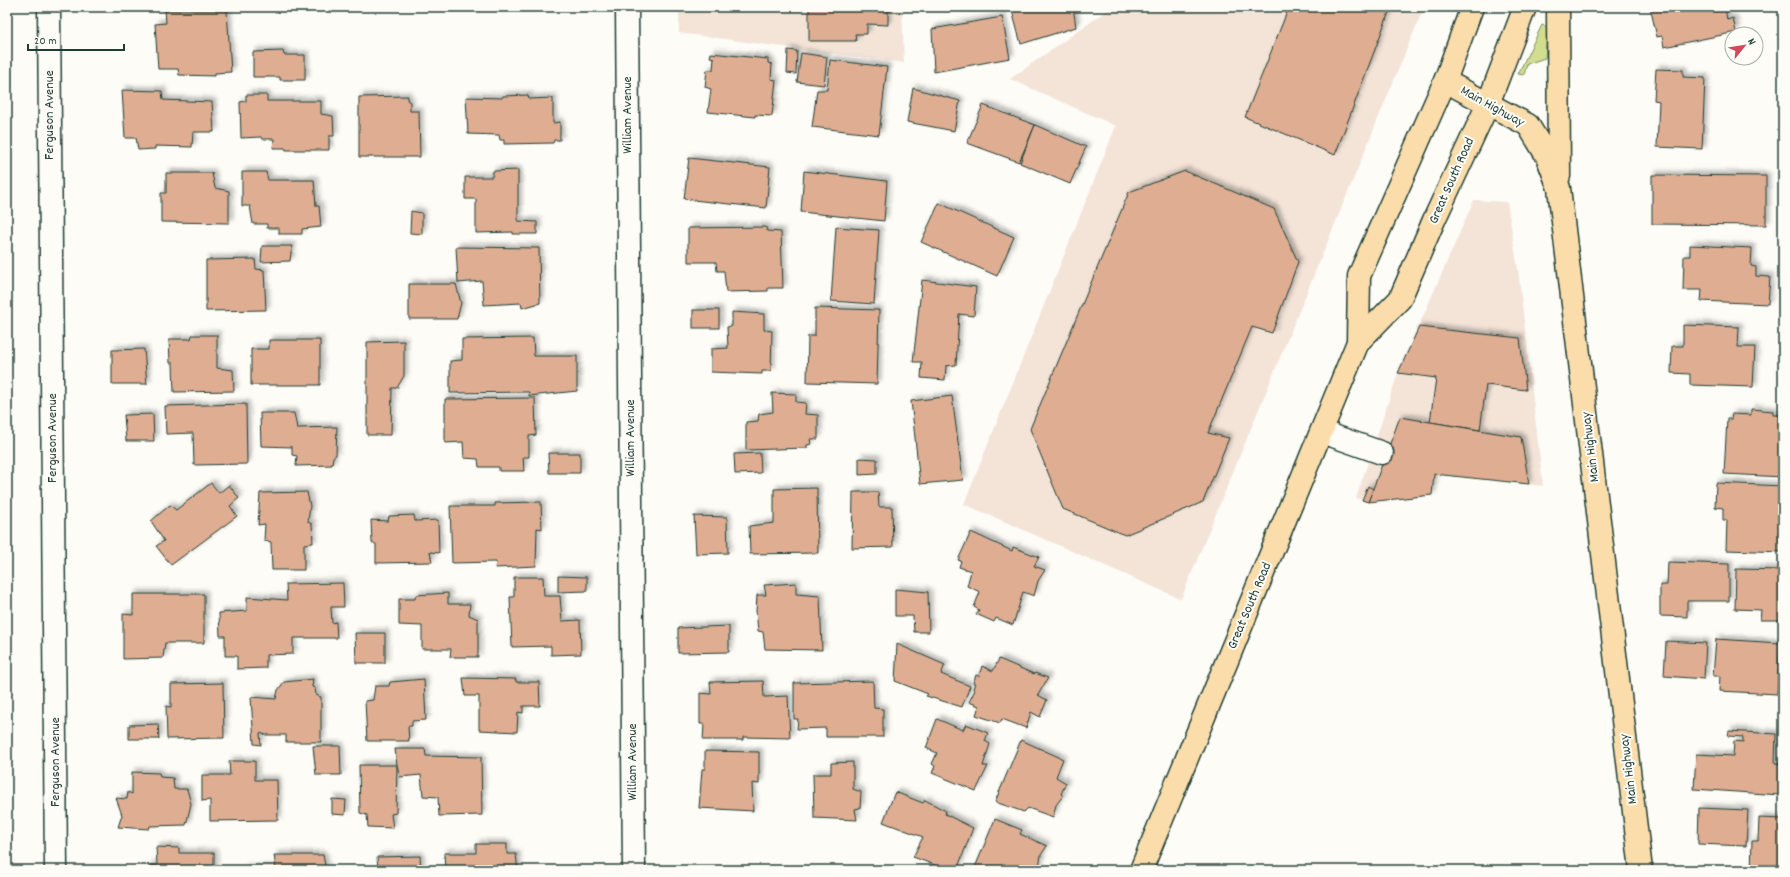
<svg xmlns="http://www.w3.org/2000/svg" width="1790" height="877" font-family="Dekko,sans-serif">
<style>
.built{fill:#f4e4d8}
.green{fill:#d2dd90;stroke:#788d62}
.building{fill:#dfad91;stroke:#1f3d34;filter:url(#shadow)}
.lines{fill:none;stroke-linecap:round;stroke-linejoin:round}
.minor-casing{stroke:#1f3d34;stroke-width:25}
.major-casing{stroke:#1f3d34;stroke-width:25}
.minor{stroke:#fdfcf7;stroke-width:22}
.major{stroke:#faddab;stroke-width:22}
.labels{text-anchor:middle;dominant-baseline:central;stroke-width:4;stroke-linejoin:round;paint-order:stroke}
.street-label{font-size:14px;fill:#1f3d34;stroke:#fdfcf7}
</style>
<defs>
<filter id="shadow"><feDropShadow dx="3.5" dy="-3.5" stdDeviation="2" flood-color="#0004"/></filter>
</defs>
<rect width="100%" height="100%" fill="#fdfcf7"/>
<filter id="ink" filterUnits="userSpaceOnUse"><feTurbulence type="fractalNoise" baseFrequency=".025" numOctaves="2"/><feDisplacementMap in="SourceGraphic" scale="8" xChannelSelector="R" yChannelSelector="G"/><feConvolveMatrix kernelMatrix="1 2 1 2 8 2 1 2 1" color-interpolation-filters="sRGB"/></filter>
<g filter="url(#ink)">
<g class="built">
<path d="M679 7H902L904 63 679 33Z"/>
<path d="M1112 7H1424L1181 599 964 504 1116 126 1010 79Z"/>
<path d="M1474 200 1507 202 1518 269 1543 486 1434 474 1432 495 1368 502 1356 498 1398 373Z"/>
</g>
<path class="green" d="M1542 25 1548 27 1545 58 1527 64 1524 75 1518 74Z"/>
<g class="building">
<path d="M809 7H888V25L867 24V34H855L856 41H809Z"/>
<path d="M1011 7H1073L1076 27 1021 44Z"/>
<path d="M1289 7H1391L1335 155 1245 117Z"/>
<path d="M1650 7H1725L1727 20 1733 18 1736 32 1664 47 1662 36 1657 37Z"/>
<path d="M165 10H227L231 72 215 73V76L179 75 178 69H158L155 24 166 23Z"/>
<path d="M1002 17 1010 58 934 72 932 29Z"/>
<path d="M788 50 797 51 796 74 787 73Z"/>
<path d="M283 51 284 55H305V80H280V77H253V52Z"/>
<path d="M711 53 768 59V63L772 64 771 79 776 80 772 116 755 115V117L708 112 711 89 705 87 707 70H713L714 58 710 57Z"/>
<path d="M801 53 827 57 824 85 797 82Z"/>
<path d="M830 60 887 67 879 135 812 127 817 90H827Z"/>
<path d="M1656 69 1683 70V77L1705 78 1702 149 1657 147 1659 101 1654 100Z"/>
<path d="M913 88 960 101 954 131 907 122Z"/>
<path d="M122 90 162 91 163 100 212 102 214 132H193L192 147 155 146V149L138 150 136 138H125Z"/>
<path d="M246 95H267V101H321V114L333 116 334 136H329V150H286L285 148H273L274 139H262L261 137 241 138 240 102 246 101Z"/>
<path d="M528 95 529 99 553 98V123L560 122V140H554L553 143 504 144V140H500L499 135 468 134 466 97 502 98 503 96Z"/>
<path d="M408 96 407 100 410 102V111H419L420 157H359V97Z"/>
<path d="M983 105 1035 125 1019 162 967 143Z"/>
<path d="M1035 125 1086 147 1070 184 1020 163Z"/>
<path d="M689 158 770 167 766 208 684 199Z"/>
<path d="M518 170V221L537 222V234H513V232L476 233V199H465V177H492L493 171Z"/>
<path d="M804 171 887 181 884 221 801 212Z"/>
<path d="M1185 171 1274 209 1298 262 1272 333 1252 327 1208 433 1229 438 1203 502 1125 535 1063 509 1030 429 1129 192Z"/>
<path d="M242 172H266L268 180H314L316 206H319L321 227 302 229V234H279V228H267V224H253L250 206H242Z"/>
<path d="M166 173H212L215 188 229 191V223L161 222V193H166Z"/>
<path d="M1652 175 1766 176V225L1652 224Z"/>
<path d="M939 203 1014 237 997 276 921 242Z"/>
<path d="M411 211 422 213V234L410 233Z"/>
<path d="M766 227 767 231 781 232 783 288H768V291L726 292 724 271H717L716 262H688V228Z"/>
<path d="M836 227 879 230 874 304 831 301Z"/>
<path d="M1690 245 1752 248 1751 266 1756 267V276L1770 277 1768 304 1701 301 1702 290H1683L1684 256H1690Z"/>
<path d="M262 246H292L290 261 261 262Z"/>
<path d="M456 247 539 248 540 303 522 308 521 303 484 305 482 281 458 283Z"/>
<path d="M255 259 256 269 264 270 266 310 206 311V260Z"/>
<path d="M922 280 976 287 974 316 959 314 956 365 946 366 945 380 921 378 922 362H913Z"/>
<path d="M409 284H456L461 303 457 319H409Z"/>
<path d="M815 308 879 310 877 384 807 382 808 336H815Z"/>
<rect x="693" y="310" width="26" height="18"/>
<path d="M732 312 764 314V330L772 331 771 371H762V374L711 372V349L728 348 727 327 732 326Z"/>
<path d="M1683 325 1739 327 1738 347H1755L1753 387 1690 385V374L1671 373 1672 346H1683Z"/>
<path d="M1419 327 1520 338 1526 390 1486 385 1480 430 1430 422 1436 378 1398 373Z"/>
<path d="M192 335H217V368L233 370 234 391 174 392 173 363H170L169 339H191Z"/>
<path d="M533 338 534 356H577V391L529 396V392L450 393V361L462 360V339Z"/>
<path d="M269 340H320V385H251V349H269Z"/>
<path d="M404 341V376L397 388H392L391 435H367V342Z"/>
<path d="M144 349 147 384H112V350Z"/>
<path d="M772 393 796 394V402L806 403 805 414 818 415V439H810L811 444 807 445V448L746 450V422L758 421 759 414 773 412Z"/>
<path d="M952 396 963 480 920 484 911 401Z"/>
<path d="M535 398 536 435 529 436V457H523L524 471H499V467H479L478 459 464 458 463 442 445 443V399Z"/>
<path d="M246 404 247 464 194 465 193 433 166 434 165 406Z"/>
<path d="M1751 409 1773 411V415H1783V477L1724 474 1727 419H1731L1732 414 1751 415Z"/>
<path d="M260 413H294L297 428 337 427 336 455 333 457 332 465 296 466 297 456 292 455V447L261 446Z"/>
<path d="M153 414 154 441H126L124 415Z"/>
<path d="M1400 417 1521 437 1529 484 1434 474 1432 495 1368 502Z"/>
<path d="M548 453H580V473H549Z"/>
<path d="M760 453 761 473 735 474 734 454Z"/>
<path d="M859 458 877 459V474L859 475Z"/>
<path d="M211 483 219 493 229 485 239 498 230 506 237 516 171 565 156 546 164 541 151 521 170 505 176 510Z"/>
<path d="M1716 483 1783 486V552L1726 550 1727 520H1723V508L1715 507Z"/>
<path d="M1368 486 1373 489 1368 502 1362 500Z"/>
<path d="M817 488 818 553 750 554 749 526 774 523V489Z"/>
<path d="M307 492 310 506 308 522 312 524 313 543 304 544V570H272L271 542 264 541 265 524 258 525 260 493Z"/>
<path d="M853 492H878L879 507H892L893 547 852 548Z"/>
<path d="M541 502 542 529 537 528 536 566 495 568 496 562 452 563 450 506H495V503Z"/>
<path d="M414 515 415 521 438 520 439 553 430 552 432 562 376 563V544L372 543 371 520 388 521 389 516Z"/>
<path d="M694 516 727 517 728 553 696 554Z"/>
<path d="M971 532 1012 551 1013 547 1039 557 1034 566 1045 570 1038 581 1034 596 1023 592 1013 625 996 618 994 622 976 614 979 610 974 607 980 592 967 586 971 571 959 567 961 561 958 560Z"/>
<path d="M1668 562 1729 564V601H1687V617L1660 616V585H1667Z"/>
<path d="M1736 569 1783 570V620H1760L1761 610 1735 609Z"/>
<path d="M558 576 587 577V591L558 592Z"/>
<path d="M514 577H543L544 596H560L562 621 580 620 581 654 551 655V646L512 647 510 597H514Z"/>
<path d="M343 583 344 607H331L332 623 336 622 337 638H293V654L266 655V668L237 669V656H225V636H220L219 613 247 611V597L287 600 286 584Z"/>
<path d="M796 583V594L820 596 822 650 765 649 763 632 758 631 756 611 757 595H766L764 585Z"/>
<path d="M895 589 928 592 929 632H914L913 616H895Z"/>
<path d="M448 593V604H470L469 615 478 619V657H450L451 649H422V626L399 625V599H415L416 595Z"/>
<path d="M133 594H204V643H165L163 658 123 659V614L133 615Z"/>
<path d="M729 626V652L678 653V628Z"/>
<path d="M355 633H385V663H356Z"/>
<path d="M1716 639 1780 643 1777 694 1719 691 1720 676H1713Z"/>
<path d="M1666 641 1706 643 1704 679 1664 676Z"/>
<path d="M897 644 945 665 941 674 970 686 962 707 926 696 928 694 895 681Z"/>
<path d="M999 659 1034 674 1035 673 1048 678 1038 695 1047 700 1040 717 1031 712 1026 728 1002 719 1000 723 976 715 979 706 969 702 975 690 973 689 975 683H973L976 675 979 676 982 666 993 671Z"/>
<path d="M463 678 516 679V682H539L540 706H523V713L518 712 517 732 479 730V696H465Z"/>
<path d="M313 679 312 687 315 688 316 695 321 697V742H286V735H266L260 733 261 745 254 744 251 697 276 699 278 690 284 682Z"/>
<path d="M424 679 426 720 412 721V726H408L409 741H367L365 701 373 700 375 686H389L390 682Z"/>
<path d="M763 681 764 697 788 696 790 738 743 737V740H703L704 724H700V693L711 694 710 682Z"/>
<path d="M873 681 874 708 883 709V737H826V728L797 729 798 719H794V683Z"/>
<path d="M223 683 224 738 167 739 166 706 171 707V684Z"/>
<path d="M937 719 963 730 966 724 988 733 985 741 990 744 983 766H988L976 791 932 773 935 766 932 764 937 753 926 748Z"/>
<path d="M158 724 159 739H129V725Z"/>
<path d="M1729 731 1776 734 1775 763 1782 764 1780 795 1694 789 1696 754 1733 756 1734 741 1743 742V737L1728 736Z"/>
<path d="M1021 740 1063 759 1056 777 1066 783 1061 794 1063 796 1056 805 1053 817 1028 808 1024 812 995 802Z"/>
<path d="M313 746H340L341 775H316Z"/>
<path d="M395 749H425L426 756 481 757 482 815 439 816 438 797 423 796 421 775 400 777 397 765Z"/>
<path d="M705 751 759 752V784L752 783 753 811 699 808 702 769H705Z"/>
<path d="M229 761H255V780H277L278 820 210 821V800L202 801V775H230Z"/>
<path d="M853 762V789L861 792 860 808 855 809 857 820 814 818 813 774H831V763Z"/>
<path d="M359 765H397L396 813 391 814 393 828 368 827 367 815 360 813Z"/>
<path d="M132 772 159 773 160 777 173 778 174 789H187L191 804 186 825 150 826 149 829 118 827 122 815 116 798 127 799 128 792 132 794Z"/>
<path d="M895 792 923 803 925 800 946 811 945 814 973 828 957 870H948L913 857 923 837 883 822Z"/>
<path d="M332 799 346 800 345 815 332 814Z"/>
<path d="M1699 808 1748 810 1746 846 1698 844Z"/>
<path d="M1759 818 1783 819V870H1751L1752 841H1758Z"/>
<path d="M995 819 1022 830 1020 834 1047 846 1041 855 1039 868 1037 867 1036 870H974Z"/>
<path d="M476 844H507V854H516L518 870H445L444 853H476Z"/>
<path d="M156 847 179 848V853H214V870H149V865H157Z"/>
<path d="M274 855H323L326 870H244V868L276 869Z"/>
<path d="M420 856 421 870H378L377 857Z"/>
</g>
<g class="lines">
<g class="minor-casing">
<g id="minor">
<path d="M49 7 56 870"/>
<path d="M627 7 634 870"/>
<path d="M1322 432 1382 453"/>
</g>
</g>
<g class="major-casing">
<g id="major">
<path d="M1558 7 1559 176"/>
<path d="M1445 81 1528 125 1547 156 1559 188 1641 870"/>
<path d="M1358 342 1400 299 1434 220 1488 104 1525 7"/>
<path d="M1141 870 1358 342 1359 276 1445 81 1472 7"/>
</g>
</g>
<use href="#minor" class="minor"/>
<use href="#major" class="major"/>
</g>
</g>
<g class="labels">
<g class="street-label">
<text transform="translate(1492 107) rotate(29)">Main Highway</text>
<text transform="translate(50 115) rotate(-90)">Ferguson Avenue</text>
<text transform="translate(628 115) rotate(-90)">William Avenue</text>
<text transform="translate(1452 181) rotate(-66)">Great South Road</text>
<text transform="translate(53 438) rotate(-90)">Ferguson Avenue</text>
<text transform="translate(631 438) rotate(-90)">William Avenue</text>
<text transform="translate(1591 447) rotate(-97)">Main Highway</text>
<text transform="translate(1250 606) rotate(-67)">Great South Road</text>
<text transform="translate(56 762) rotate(-90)">Ferguson Avenue</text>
<text transform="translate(633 762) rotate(-90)">William Avenue</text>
<text transform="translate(1629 769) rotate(-97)">Main Highway</text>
</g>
</g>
<rect width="1790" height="877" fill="none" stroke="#fdfcf7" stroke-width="24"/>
<rect x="12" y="12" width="1766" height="853" fill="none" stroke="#1f3d34" stroke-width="1.5" filter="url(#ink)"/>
<g transform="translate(1744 46) rotate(60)"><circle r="19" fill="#fdfcf7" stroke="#a4b0a9"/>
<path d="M0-3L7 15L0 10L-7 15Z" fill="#d1495b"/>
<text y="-6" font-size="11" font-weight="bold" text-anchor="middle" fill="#1f3d34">N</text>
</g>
<path d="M28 44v6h96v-6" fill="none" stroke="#1f3d34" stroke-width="2"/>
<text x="34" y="44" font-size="12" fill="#1f3d34" stroke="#fdfcf7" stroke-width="3" paint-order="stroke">20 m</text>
</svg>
